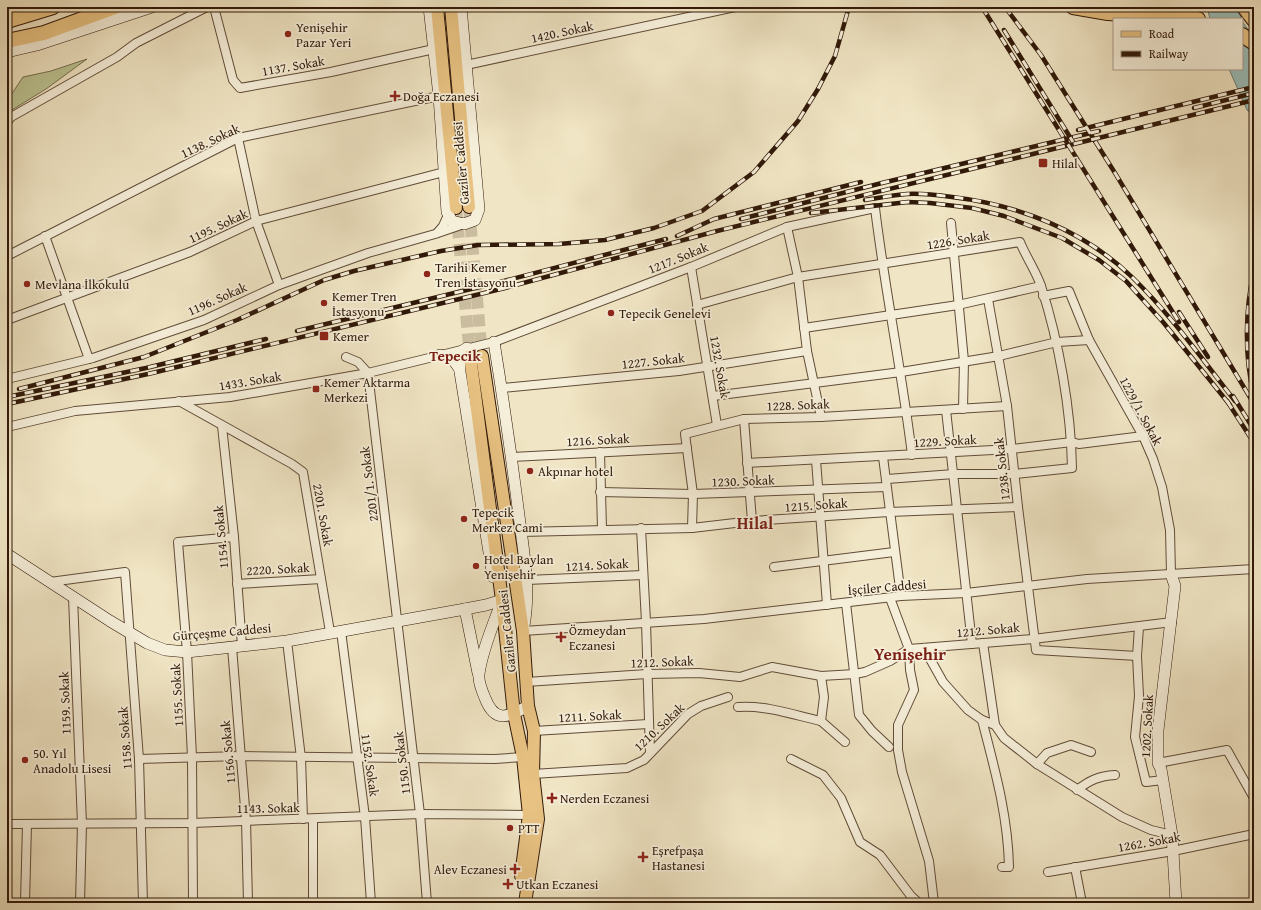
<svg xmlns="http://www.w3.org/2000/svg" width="1261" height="910" font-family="'Gentium Book Plus',serif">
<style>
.green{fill:#bcc392;stroke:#766e4e}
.water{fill:#9bbeba;stroke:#717c73}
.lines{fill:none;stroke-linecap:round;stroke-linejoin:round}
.primary-tunnel{stroke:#cabc9f;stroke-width:12;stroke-dasharray:12 6;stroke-linecap:butt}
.street-casing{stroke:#614c38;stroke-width:10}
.secondary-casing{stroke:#311909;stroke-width:12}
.primary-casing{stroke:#311909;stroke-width:14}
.highway-casing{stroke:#311909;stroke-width:16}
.street{stroke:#f5eed9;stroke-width:8}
.secondary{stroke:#f5eed9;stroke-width:11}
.primary{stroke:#e8c282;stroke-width:12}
.highway{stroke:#e8c282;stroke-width:14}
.rail-casing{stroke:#311909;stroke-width:4.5}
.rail{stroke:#f5eed9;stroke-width:3;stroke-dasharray:9;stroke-linecap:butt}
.poi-dot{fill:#8f2418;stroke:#f5eed9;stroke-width:1.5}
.labels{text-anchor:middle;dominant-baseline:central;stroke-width:3.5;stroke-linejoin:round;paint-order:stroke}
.poi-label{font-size:13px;fill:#311909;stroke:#f5eed9;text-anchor:start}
.street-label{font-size:13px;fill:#311909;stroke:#f5eed9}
.quarter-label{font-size:15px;font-weight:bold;fill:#7a1f14;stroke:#f5eed9}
.district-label{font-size:17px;font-weight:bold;fill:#7a1f14;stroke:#f5eed9}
</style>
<rect width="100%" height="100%" fill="#f0e5c4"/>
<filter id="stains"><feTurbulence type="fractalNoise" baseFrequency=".005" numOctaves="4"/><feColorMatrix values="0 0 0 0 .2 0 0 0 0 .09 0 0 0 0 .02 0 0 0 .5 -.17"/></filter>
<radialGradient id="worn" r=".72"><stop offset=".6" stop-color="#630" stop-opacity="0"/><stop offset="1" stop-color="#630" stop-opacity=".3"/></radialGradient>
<g class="green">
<path d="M1106 7H1197V10L1190 9 1189 12Z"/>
<path d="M87 59 46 89 7 113V101L23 77 51 71Z"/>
</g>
<g class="water">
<path d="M1207 7H1238L1241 19H1210Z"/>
<path d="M1242 21 1254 38V116L1247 110 1229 69H1242Z"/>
</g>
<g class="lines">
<g class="primary-tunnel">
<path d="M469 207 482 356"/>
<path d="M456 208 470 356"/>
</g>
<g class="street-casing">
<g id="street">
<path d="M214 7 233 80 240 88 331 72 434 49"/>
<path d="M466 65 735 7"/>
<path d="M7 122 11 117 117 57 136 43 207 7"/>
<path d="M238 138 256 221 279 285"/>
<path d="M951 223 964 361 963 409"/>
<path d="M787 227 798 277 807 351 821 417"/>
<path d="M437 233 443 226 448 215"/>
<path d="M45 236 89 359"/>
<path d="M7 256 238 138 439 96"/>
<path d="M691 267 717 425"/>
<path d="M1043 296 1069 291 1089 340 1143 436 1153 459 1162 487 1170 530 1171 574"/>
<path d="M988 299 1007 406 1018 507 1036 650 1137 656"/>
<path d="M697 305 798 277 1020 242C1026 257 1036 271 1041 286 1059 342 1071 409 1072 468L1015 474H954L887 479"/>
<path d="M7 320 190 252 256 221 444 172"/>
<path d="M804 328 958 305 1041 286"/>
<path d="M346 357 358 362 368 373 420 814 427 903"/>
<path d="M7 379 93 358 204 320 279 285 368 253 435 234 464 224"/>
<path d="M502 388 679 371 807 351"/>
<path d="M713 396 901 372 999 356 1057 342 1089 340"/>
<path d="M179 401 292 464 303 472 330 632"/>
<path d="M946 410 972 644"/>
<path d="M744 419 752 521"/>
<path d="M222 426 234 537 242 646"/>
<path d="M7 427 75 411 230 397 368 373 494 342 691 267 787 227 875 208C885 291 902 372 912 455"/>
<path d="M600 452 602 529"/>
<path d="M512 457 687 448"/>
<path d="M883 457 901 596"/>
<path d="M816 460 827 605"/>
<path d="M747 463 1012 449 1072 442 1079 444 1143 436"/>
<path d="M600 492 693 494 886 487"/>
<path d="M641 528 646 622 650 753"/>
<path d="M692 528 693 494 685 434 744 419 821 417 1007 406"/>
<path d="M521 532 692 528 752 521 889 512 1018 507"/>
<path d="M774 567 894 552"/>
<path d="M527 580 643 575"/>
<path d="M50 582 125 572 139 759 143 903"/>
<path d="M237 584 321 579"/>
<path d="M73 597 82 824 80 903"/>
<path d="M890 598 909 649 910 670 914 690 898 725V750L902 772 929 861 934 903"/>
<path d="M846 603 859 715 872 731 889 747"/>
<path d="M1139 627 1137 656 1139 696 1135 737 1146 782 1163 780"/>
<path d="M341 631 365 817 371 903"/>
<path d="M523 631 704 619 901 596 966 593 1087 579 1254 569"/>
<path d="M287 641 301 758 303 819"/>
<path d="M983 643 995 725"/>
<path d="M232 647 246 820 248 903"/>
<path d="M924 648 943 682 968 710 982 720 995 725 1004 738 1037 764 1122 817 1151 830 1172 835"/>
<path d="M821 676 824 697 821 721 845 742"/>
<path d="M526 682 647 674 699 673 740 677 772 667 821 676 855 674 865 672 890 661 909 649 1033 639 1172 622"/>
<path d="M738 707C766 705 794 715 821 721"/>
<path d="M982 720C995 770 1008 816 1009 867H1002"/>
<path d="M534 731 648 724"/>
<path d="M139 759 240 756 495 759 523 757"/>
<path d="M791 759 823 775 841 798 860 842 880 855 911 896 919 903"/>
<path d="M1158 763 1227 750 1254 798"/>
<path d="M1037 764 1047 753 1071 745 1091 752"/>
<path d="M533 774 627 768 644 760 688 714 701 706 728 697"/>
<path d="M1077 790C1090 780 1099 776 1115 775"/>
<path d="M313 819V903"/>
<path d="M7 824 192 823 420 814 529 815"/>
<path d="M1075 867 1082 903"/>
<path d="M1048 872 1173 851 1254 834"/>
<path d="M25 903 27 824"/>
<path d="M193 903 192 757 187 652 178 542 234 537"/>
</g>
</g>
<g class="secondary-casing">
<g id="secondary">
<path d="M429 7 439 96 447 212 452 221 464 224 475 220 479 209 461 7"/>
<path d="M7 52 37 45 152 7"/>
<path d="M494 342C503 398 511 453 518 508 523 548 531 587 524 626"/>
<path d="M467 348 459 353 460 372 493 577"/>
<path d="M440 355 452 358 459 368"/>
<path d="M7 554 110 621 147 643 165 650 187 652 287 641 465 609"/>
<path d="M1171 574 1175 586 1158 730V763L1161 769 1172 835 1176 903"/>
<path d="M502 600C494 623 482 650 479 674 478 681 482 691 485 698 495 724 508 717 528 706"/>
<path d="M478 673 465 609 486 605 502 600"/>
</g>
</g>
<g class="primary-casing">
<g id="primary">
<path d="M437 7 456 208"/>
<path d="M451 7 469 207"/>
<path d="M470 356 502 600 514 714 523 757 529 815 521 876"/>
<path d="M482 356 523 631 528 706 534 731 533 774 538 819 525 903"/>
</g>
</g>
<g class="highway-casing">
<g id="highway">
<path d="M1073 7 1108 13 1198 19"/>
<path d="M1244 7 1254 20"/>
<path d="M7 21 53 7"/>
<path d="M1242 35 1254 43"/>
<path d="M7 41 44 33 115 7"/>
</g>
</g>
<use href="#street" class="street"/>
<use href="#secondary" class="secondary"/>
<use href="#primary" class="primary"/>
<use href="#highway" class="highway"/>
<g class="rail-casing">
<g id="rail">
<path d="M982 7 1179 322"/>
<path d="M1005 7 1041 55 1115 173 1254 404"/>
<path d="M1004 30 1073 142"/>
<path d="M1194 108 1254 93"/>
<path d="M1078 130 1254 87"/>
<path d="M865 200C879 198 893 195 907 194 922 193 937 195 952 197 1019 205 1083 230 1132 277 1171 315 1202 359 1235 401"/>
<path d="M811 213 908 202 930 203 972 208 1004 216 1062 238 1099 260 1126 281 1163 322 1230 405"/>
<path d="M741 219 882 183 1099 131"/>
<path d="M677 236 714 219 861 182"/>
<path d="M1254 270C1245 310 1244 356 1254 396"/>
<path d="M1254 310V325"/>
<path d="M1179 312 1208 357"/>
<path d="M297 331 504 281 666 239"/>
<path d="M19 389 144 357 237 320 324 280 354 271 441 251 478 245 559 244 605 240 654 228 702 211 754 172 798 121 818 89 835 56 849 7"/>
<path d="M1233 396 1254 430"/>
<path d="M7 397 146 368 266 339"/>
<path d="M1227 401 1254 443"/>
<path d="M7 404 148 374 505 288 717 231 1254 100"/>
</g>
</g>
<use href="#rail" class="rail"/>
</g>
<g class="poi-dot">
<circle cx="288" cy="34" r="4"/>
<path d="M393 90h4v4h4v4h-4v4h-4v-4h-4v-4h4z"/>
<rect x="1038" y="158" width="10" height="10" rx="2"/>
<circle cx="427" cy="274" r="4"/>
<circle cx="27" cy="284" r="4"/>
<circle cx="324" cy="303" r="4"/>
<circle cx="611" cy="313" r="4"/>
<rect x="319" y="331" width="10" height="10" rx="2"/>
<rect x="312" y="385" width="8" height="8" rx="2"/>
<circle cx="530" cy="471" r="4"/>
<circle cx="464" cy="519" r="4"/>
<circle cx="476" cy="566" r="4"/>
<path d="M559 631h4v4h4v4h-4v4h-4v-4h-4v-4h4z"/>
<circle cx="25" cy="760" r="4"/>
<path d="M550 792h4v4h4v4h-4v4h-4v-4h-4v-4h4z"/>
<circle cx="510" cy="828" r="4"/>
<path d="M641 851h4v4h4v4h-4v4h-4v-4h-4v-4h4z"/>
<path d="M513 863h4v4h4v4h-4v4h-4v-4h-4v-4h4z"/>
<path d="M506 878h4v4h4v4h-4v4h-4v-4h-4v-4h4z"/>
</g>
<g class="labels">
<g class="poi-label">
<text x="296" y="27">Yenişehir<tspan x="296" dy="15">Pazar Yeri</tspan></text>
<text x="403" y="96">Doğa Eczanesi</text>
<text x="1052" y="163">Hilal</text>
<text x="435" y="267">Tarihi Kemer<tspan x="435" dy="15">Tren İstasyonu</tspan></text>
<text x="35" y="284">Mevlana İlkokulu</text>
<text x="332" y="296">Kemer Tren<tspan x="332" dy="15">İstasyonu</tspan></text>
<text x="619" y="313">Tepecik Genelevi</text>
<text x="333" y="336">Kemer</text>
<text x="324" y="382">Kemer Aktarma<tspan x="324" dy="15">Merkezi</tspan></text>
<text x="538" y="471">Akpınar hotel</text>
<text x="472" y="512">Tepecik<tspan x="472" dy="15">Merkez Cami</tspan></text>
<text x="484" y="559">Hotel Baylan<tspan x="484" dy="15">Yenişehir</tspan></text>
<text x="569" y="630">Özmeydan<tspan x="569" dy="15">Eczanesi</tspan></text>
<text x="33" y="753">50. Yıl<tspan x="33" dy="15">Anadolu Lisesi</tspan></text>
<text x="560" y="798">Nerden Eczanesi</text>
<text x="518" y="828">PTT</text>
<text x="652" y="850">Eşrefpaşa<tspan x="652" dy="15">Hastanesi</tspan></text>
<text x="507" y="869" text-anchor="end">Alev Eczanesi</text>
<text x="516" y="884">Utkan Eczanesi</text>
</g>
<g class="street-label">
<text transform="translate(562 32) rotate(-12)">1420. Sokak</text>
<text transform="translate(293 66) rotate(-10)">1137. Sokak</text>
<text transform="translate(210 141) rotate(-25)">1138. Sokak</text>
<text transform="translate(461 163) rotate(-95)">Gaziler Caddesi</text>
<text transform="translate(218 226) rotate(-25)">1195. Sokak</text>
<text transform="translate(958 240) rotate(-9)">1226. Sokak</text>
<text transform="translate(678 258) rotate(-22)">1217. Sokak</text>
<text transform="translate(217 299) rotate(-24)">1196. Sokak</text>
<text transform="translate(653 361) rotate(-6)">1227. Sokak</text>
<text transform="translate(720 367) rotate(80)">1232. Sokak</text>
<text transform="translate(250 381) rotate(-9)">1433. Sokak</text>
<text transform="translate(798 405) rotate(-2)">1228. Sokak</text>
<text transform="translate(1141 411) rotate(62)">1229/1. Sokak</text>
<text transform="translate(598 440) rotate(-3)">1216. Sokak</text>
<text transform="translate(945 441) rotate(-3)">1229. Sokak</text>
<text transform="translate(1002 469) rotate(-96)">1238. Sokak</text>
<text transform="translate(743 481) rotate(-2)">1230. Sokak</text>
<text transform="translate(369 484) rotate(-97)">2201/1. Sokak</text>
<text transform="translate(816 505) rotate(-4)">1215. Sokak</text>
<text transform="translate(323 515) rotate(80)">2201. Sokak</text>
<text transform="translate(221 537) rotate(-95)">1154. Sokak</text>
<text transform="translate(597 565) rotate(-3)">1214. Sokak</text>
<text transform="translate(278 569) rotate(-3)">2220. Sokak</text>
<text transform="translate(887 587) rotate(-5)">İşçiler Caddesi</text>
<text transform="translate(988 630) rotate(-5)">1212. Sokak</text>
<text transform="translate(507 631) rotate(-96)">Gaziler Caddesi</text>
<text transform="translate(222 632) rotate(-5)">Gürçeşme Caddesi</text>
<text transform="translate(662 662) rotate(-2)">1212. Sokak</text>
<text transform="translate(177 695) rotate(-93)">1155. Sokak</text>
<text transform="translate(65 703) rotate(-92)">1159. Sokak</text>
<text transform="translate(590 716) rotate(-3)">1211. Sokak</text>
<text transform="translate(1147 726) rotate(-87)">1202. Sokak</text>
<text transform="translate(659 727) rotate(-43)">1210. Sokak</text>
<text transform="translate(125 738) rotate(-94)">1158. Sokak</text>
<text transform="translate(228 752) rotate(-95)">1156. Sokak</text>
<text transform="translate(402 763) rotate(-97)">1150. Sokak</text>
<text transform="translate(370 765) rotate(82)">1152. Sokak</text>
<text transform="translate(268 808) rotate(-1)">1143. Sokak</text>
<text transform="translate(1149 842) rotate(-10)">1262. Sokak</text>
</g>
<g class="quarter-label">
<text x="455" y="355">Tepecik</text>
</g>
<g class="district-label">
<text x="755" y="522">Hilal</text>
<text x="910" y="653">Yenişehir</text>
</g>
</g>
<rect width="1261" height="910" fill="none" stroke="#f0e5c4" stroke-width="24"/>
<rect x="8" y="8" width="1245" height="894" fill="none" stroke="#311909" stroke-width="2"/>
<rect x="12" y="12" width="1237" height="886" fill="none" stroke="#311909"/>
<rect x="1113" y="18" width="130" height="52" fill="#f5eed9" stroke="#a79986"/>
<rect x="1121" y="31" width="20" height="6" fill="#e8c282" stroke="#a79986"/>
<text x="1149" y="38" font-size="12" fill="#311909">Road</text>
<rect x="1121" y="51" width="20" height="6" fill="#311909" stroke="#a79986"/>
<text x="1149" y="58" font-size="12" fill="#311909">Railway</text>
<rect width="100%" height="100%" filter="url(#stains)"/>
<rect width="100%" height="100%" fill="url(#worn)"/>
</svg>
